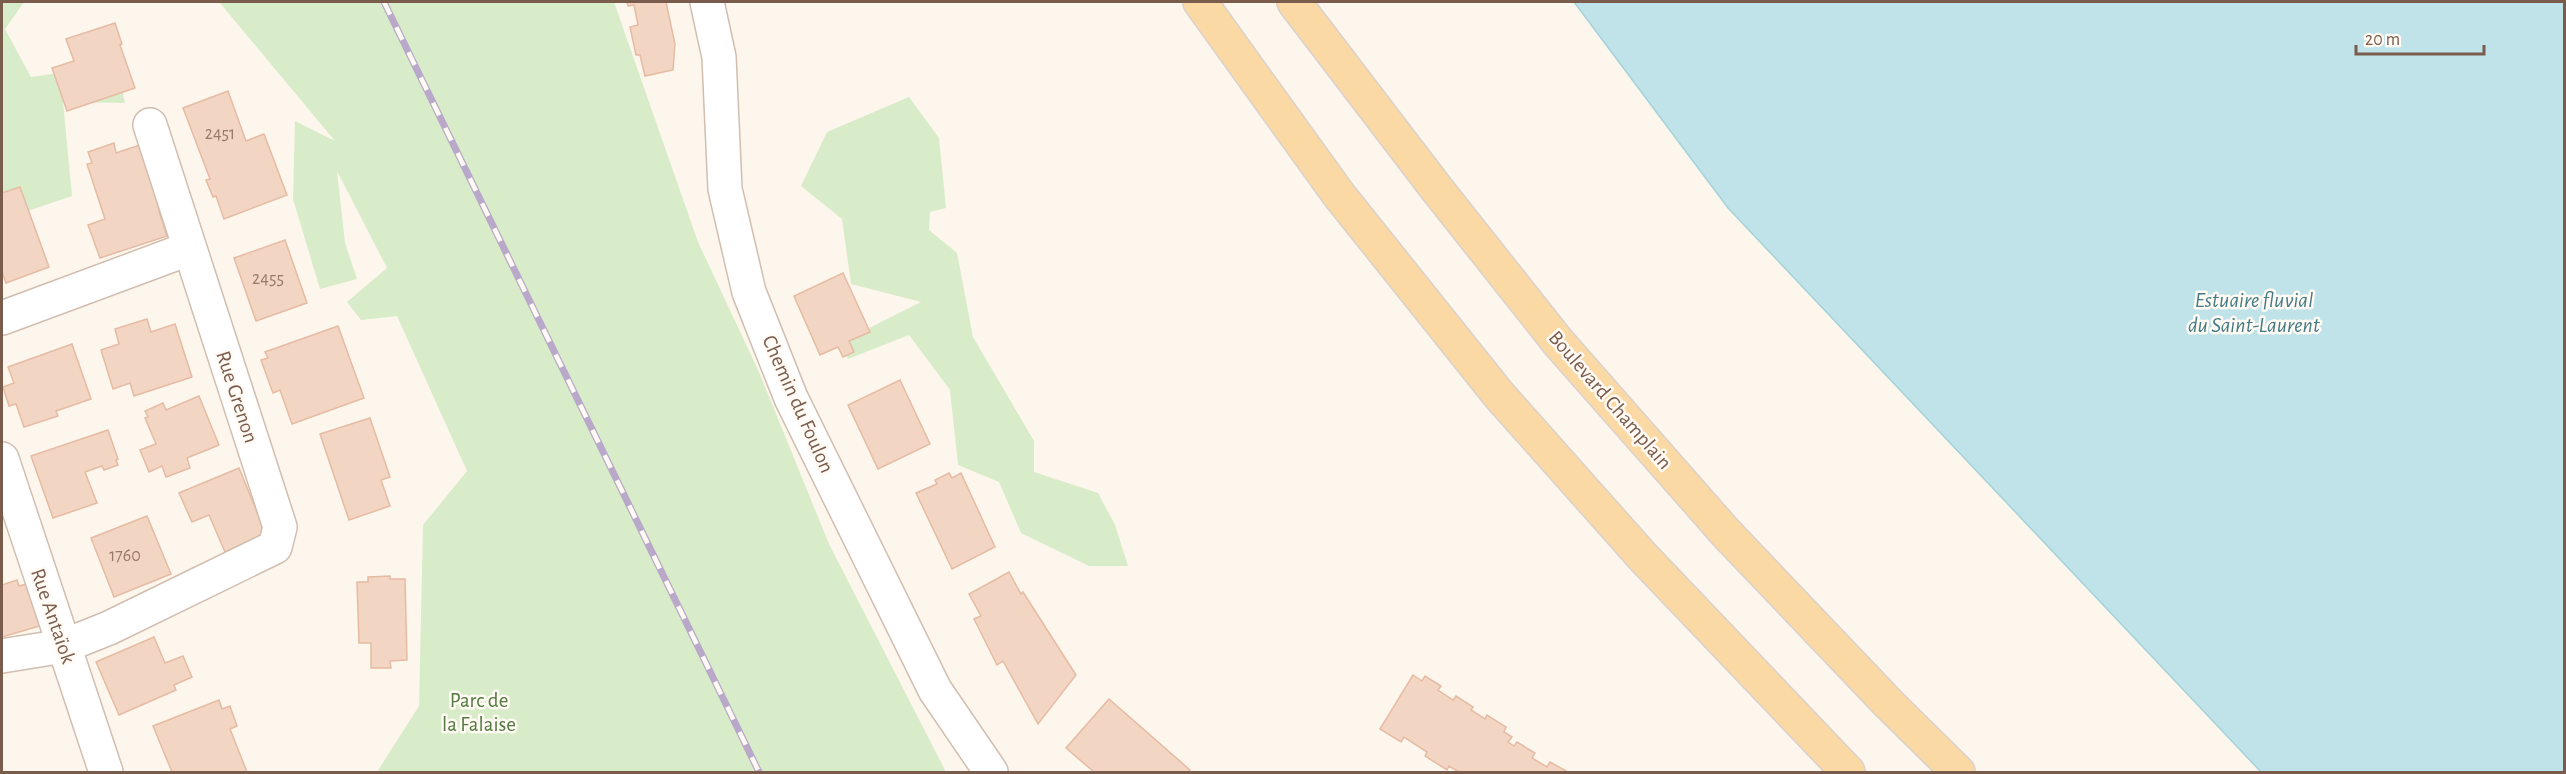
<svg xmlns="http://www.w3.org/2000/svg" width="2566" height="774" font-family="'Alegreya Sans',sans-serif">
<style>
.green{fill:#d8ecc9}
.water{fill:#bfe3e8;stroke:#a5d3da;stroke-width:1.5}
.building{fill:#f3d5c3;stroke:#e6bba3;stroke-width:1.5}
.lines{fill:none;stroke-linecap:round;stroke-linejoin:round}
.minor-casing{stroke:#d1beb0;stroke-width:36}
.major-casing{stroke:#dad1cd;stroke-width:36}
.minor{stroke:#fff;stroke-width:33}
.major{stroke:#fbd9a5;stroke-width:33}
.rail-casing{stroke:#b9a8c9;stroke-width:7}
.rail{stroke:#fffaf3;stroke-width:4.5;stroke-dasharray:14;stroke-linecap:butt}
.labels{text-anchor:middle;dominant-baseline:central;stroke-width:5;stroke-linejoin:round;paint-order:stroke}
.number-label{font-size:18px;fill:#987a6a}
.street-label{font-size:21px;fill:#7a5c4d;stroke:#fffaf3}
.park-label{font-size:21px;fill:#537a41;stroke:#fffaf3}
.water-label{font-size:22px;font-style:italic;fill:#437c86;stroke:#fffaf3}
</style>
<rect width="100%" height="100%" fill="#fdf6ec"/>
<g class="green">
<path d="M2 2H24L5 29 31 77 116 65 125 103 63 102 72 196 4 219 2 215Z"/>
<path d="M216 2H614L698 242 759 372 829 544 946 772H377L419 706 423 525 467 471 397 316 361 320 347 302 387 268 337 171 345 243 357 279 320 289 293 199 295 121 335 141 220 3Z"/>
<path d="M909 97 939 138 946 208 930 212 929 230 957 253 973 337 1034 441V472L1098 493 1115 525 1128 566H1089L1021 533 999 482 958 465 950 390 909 335 848 359 841 342 921 302 851 284 842 219 801 186 827 132Z"/>
</g>
<path class="water" d="M1574 2H2564V772H2261L1728 208Z"/>
<g class="building">
<path d="M627 2H666L675 44 673 70 645 76 640 55H636L630 27 638 25 634 5 628 6Z"/>
<path d="M115 23 122 44 120 45 135 88 67 111 52 68 74 61 66 39Z"/>
<path d="M228 91 246 141 264 134 287 195 224 219 216 196 213 197 206 180 210 179 183 108Z"/>
<path d="M114 143 116 153 140 145 161 210 159 211 167 236 100 258 88 225 105 219 87 164 92 163 88 152Z"/>
<path d="M20 187 49 267 6 283 2 272V193Z"/>
<path d="M285 240 307 303 256 321 234 258Z"/>
<path d="M843 273 870 332 849 341 854 352 843 357 838 347 820 355 794 296Z"/>
<path d="M147 319 151 332 175 324 192 377 134 396 130 383 113 389 101 350 119 344 115 329Z"/>
<path d="M338 326 364 398 292 424 280 390 273 393 261 360 268 358 265 352Z"/>
<path d="M72 344 91 399 56 411 58 416 24 427 16 404 9 406 3 387 14 383 8 367Z"/>
<path d="M900 380 930 444 878 469 848 405Z"/>
<path d="M199 396 219 445 187 458 190 468 166 477 162 466 149 472 140 450 156 444 145 418 148 417 145 411 163 403 166 410Z"/>
<path d="M370 418 390 477 381 480 390 506 349 520 320 434Z"/>
<path d="M108 430 118 459 116 460 118 465 104 470 102 466 85 472 97 503 53 518 31 456Z"/>
<path d="M239 468 266 534 225 552 209 515 192 522 179 493Z"/>
<path d="M949 473 952 478 961 473 995 547 952 569 916 493 937 484 935 480Z"/>
<path d="M147 516 171 574 114 597 91 538Z"/>
<path d="M1009 572 1021 594 1023 592 1076 675 1038 724 1003 661 997 665 974 619 981 616 969 594Z"/>
<path d="M390 576V579H405L407 660 390 661 391 668H371V643H359L357 582H368V577Z"/>
<path d="M17 580 19 586 31 583 43 625 2 637V585Z"/>
<path d="M154 637 165 663 183 656 192 677 174 685 176 690 119 715 96 662Z"/>
<path d="M1413 675 1422 681 1425 676 1441 686 1438 690 1453 700 1456 696 1473 707 1471 710 1485 719 1487 715 1506 727 1504 732 1512 737 1508 742 1514 746 1517 742 1535 753 1532 758 1547 767 1550 762 1568 772H1459L1449 766 1447 770 1425 756 1427 752 1404 737 1401 742 1380 729Z"/>
<path d="M1109 699 1190 770 1188 772H1094L1066 748Z"/>
<path d="M219 700 222 709 230 706 237 726 230 729 247 772H172L153 726Z"/>
</g>
<g class="lines">
<g class="minor-casing">
<g id="minor">
<path d="M707 2 719 57 725 189 749 292 791 398 935 690 991 772"/>
<path d="M2 318 188 249"/>
<path d="M2 459 106 772"/>
<path d="M2 656 64 646 109 628 275 547 280 527 150 125"/>
</g>
</g>
<g class="major-casing">
<g id="major">
<path d="M1200 2 1339 195 1499 395 1643 557 1848 772"/>
<path d="M1294 2 1436 188 1558 342 1726 533 1889 704 1958 772"/>
</g>
</g>
<use href="#minor" class="minor"/>
<use href="#major" class="major"/>
<g class="rail-casing">
<path id="rail" d="M384 2 759 772"/>
</g>
<use href="#rail" class="rail"/>
</g>
<g class="labels">
<g class="number-label">
<text x="220" y="134">2451</text>
<text x="268" y="279">2455</text>
<text x="125" y="556">1760</text>
</g>
<g class="street-label">
<text transform="translate(237 397) rotate(72)">Rue Grenon</text>
<text transform="translate(1610 400) rotate(49)">Boulevard Champlain</text>
<text transform="translate(798 404) rotate(66)">Chemin du Foulon</text>
<text transform="translate(53 616) rotate(71)">Rue Antaïok</text>
</g>
<g class="park-label">
<text x="479" y="700">Parc de<tspan x="479" dy="24">la Falaise</tspan></text>
</g>
<g class="water-label">
<text x="2254" y="300">Estuaire fluvial<tspan x="2254" dy="25">du Saint-Laurent</tspan></text>
</g>
</g>
<rect width="2566" height="774" fill="none" stroke="#7a5c4d" stroke-width="6"/>
<path d="M2356 45v9h128v-9" fill="none" stroke="#7a5c4d" stroke-width="3"/>
<text x="2365" y="45" font-size="18" fill="#7a5c4d" stroke="#fffaf3" stroke-width="4.5" paint-order="stroke">20 m</text>
</svg>
